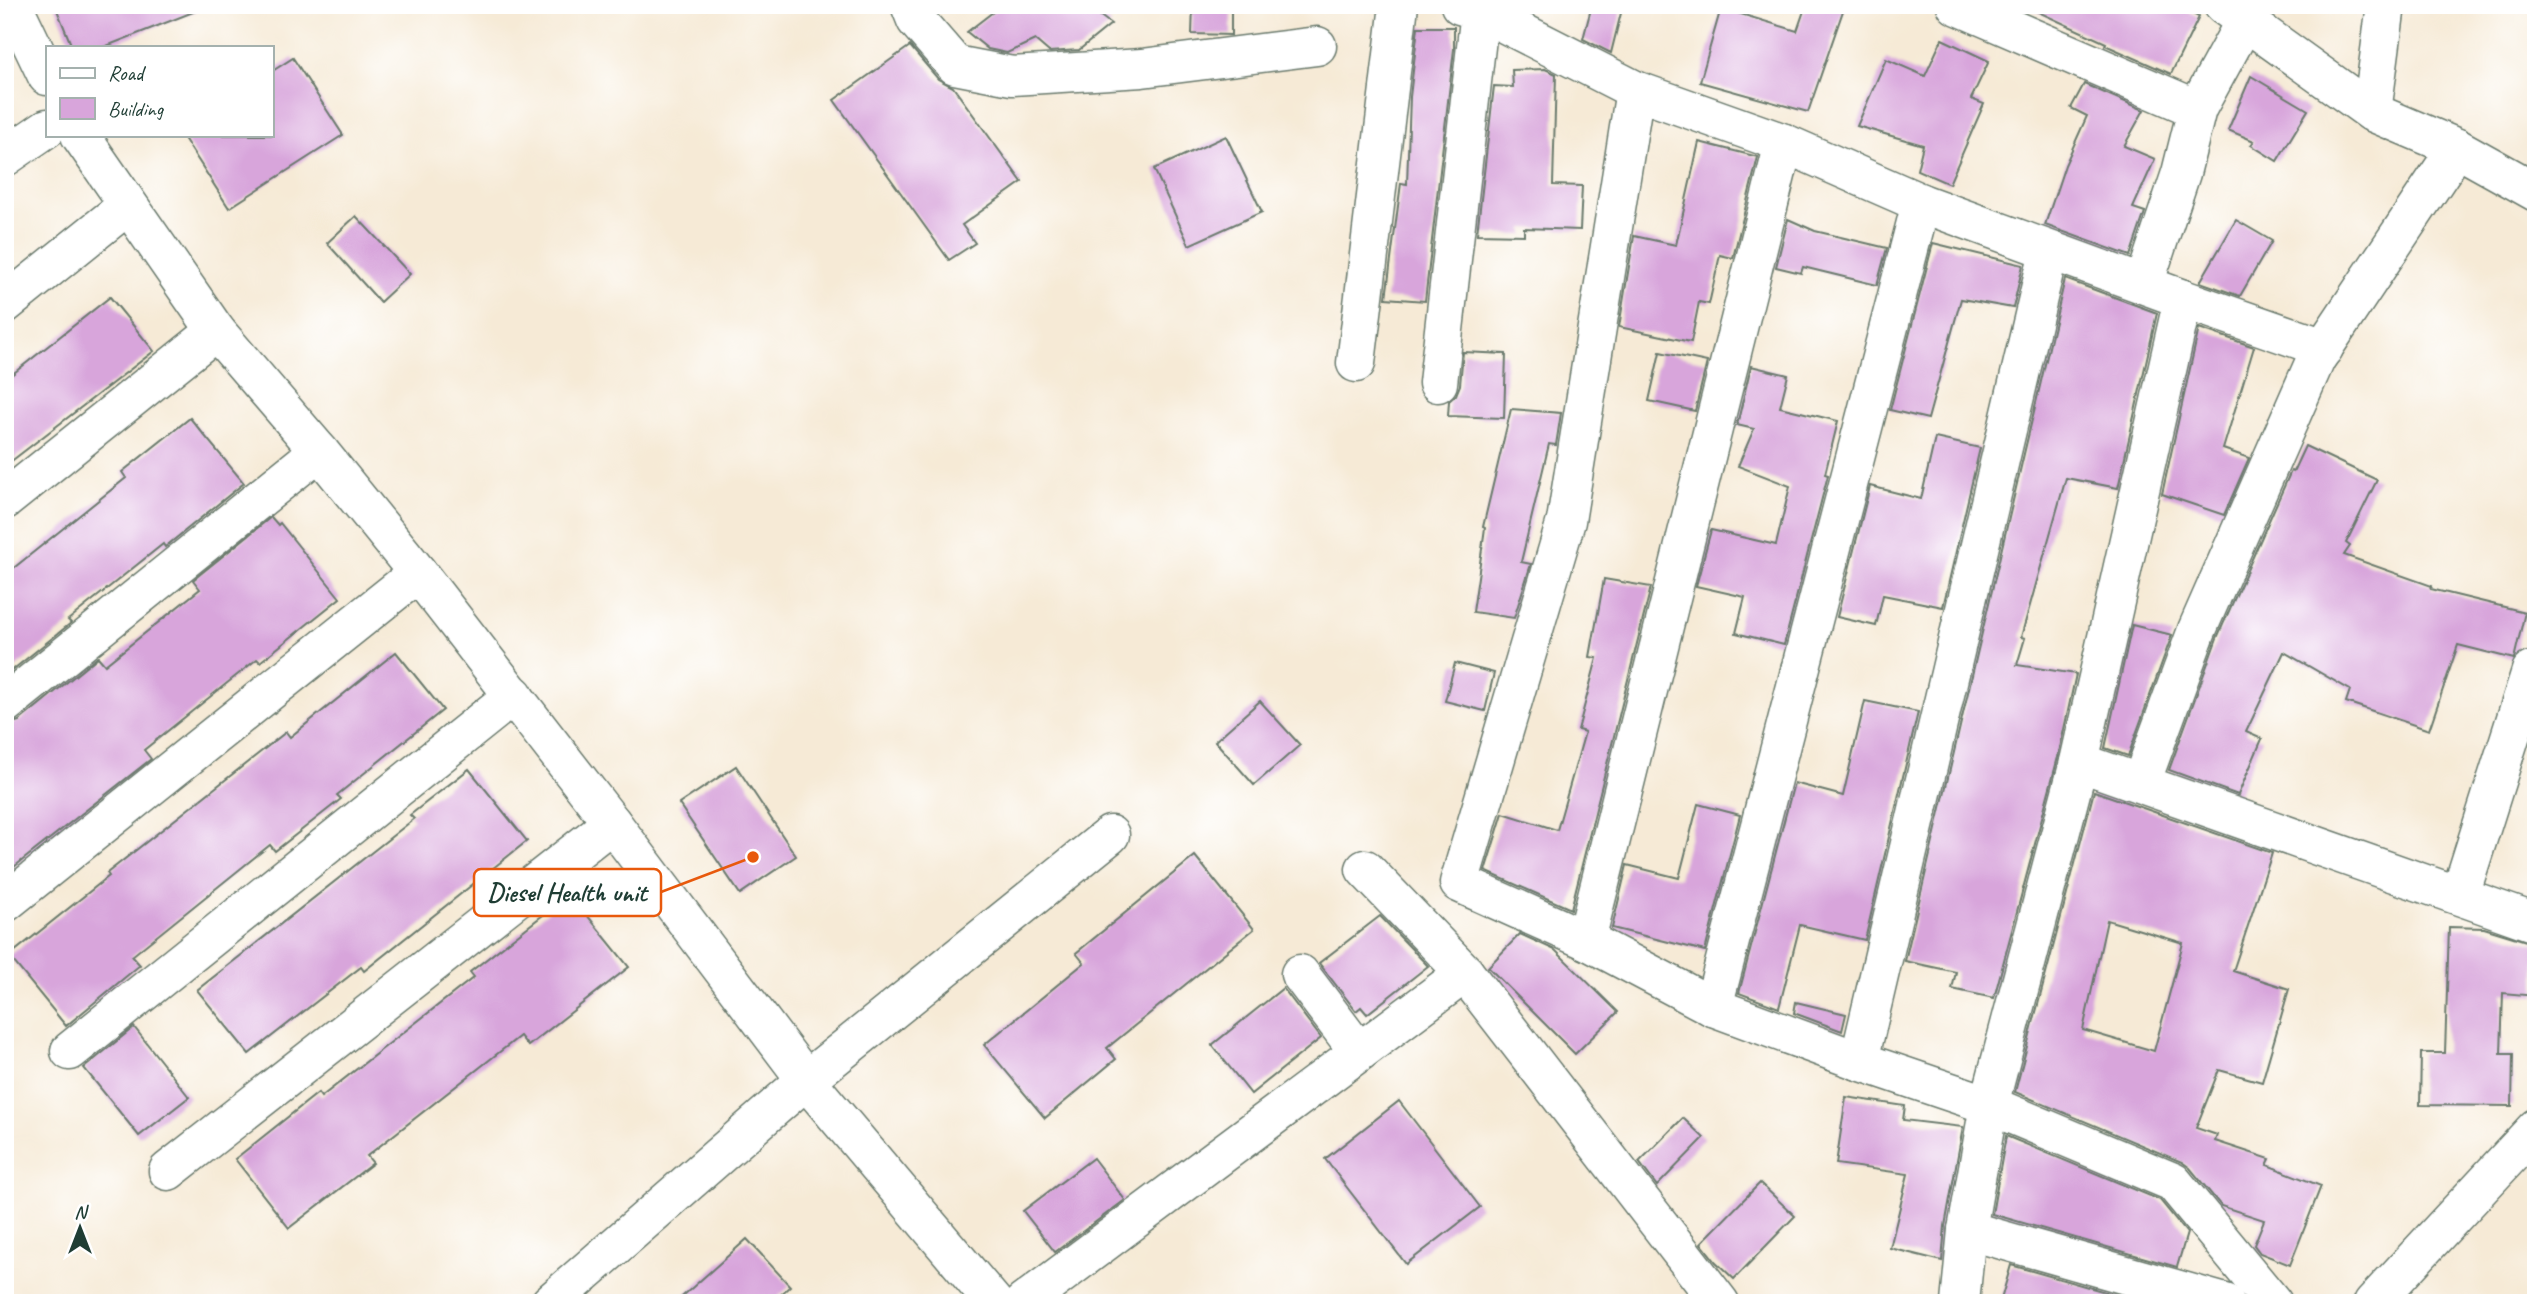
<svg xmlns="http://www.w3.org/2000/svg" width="2541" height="1308" font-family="Caveat,sans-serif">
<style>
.building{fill:#d8a5db;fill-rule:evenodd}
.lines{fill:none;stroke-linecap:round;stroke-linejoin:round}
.street-casing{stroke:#6a7a6d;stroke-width:41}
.street{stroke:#fff;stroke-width:38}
.leader{fill:none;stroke:#e8590c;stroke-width:2.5}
.callout-dot{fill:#e8590c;stroke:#fff;stroke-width:2.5}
.callout{fill:#fff;stroke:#e8590c;stroke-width:2.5}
.callout-label{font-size:26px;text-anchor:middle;font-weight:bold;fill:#1f3d34}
</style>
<rect width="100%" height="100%" fill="#fff"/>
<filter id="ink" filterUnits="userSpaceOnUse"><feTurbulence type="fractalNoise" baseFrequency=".0143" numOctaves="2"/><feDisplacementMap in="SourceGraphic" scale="14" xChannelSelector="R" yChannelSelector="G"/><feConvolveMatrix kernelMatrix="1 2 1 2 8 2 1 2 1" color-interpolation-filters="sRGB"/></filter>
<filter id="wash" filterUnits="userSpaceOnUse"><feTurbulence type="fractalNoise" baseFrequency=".00686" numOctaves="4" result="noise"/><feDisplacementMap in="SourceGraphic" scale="28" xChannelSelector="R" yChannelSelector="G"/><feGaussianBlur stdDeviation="1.57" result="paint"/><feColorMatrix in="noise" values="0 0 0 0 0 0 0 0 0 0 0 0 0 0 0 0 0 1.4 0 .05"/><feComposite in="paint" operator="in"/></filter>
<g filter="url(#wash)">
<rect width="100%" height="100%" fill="#f6ead6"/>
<g id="blocks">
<g class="building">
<path d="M55 5H205L206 7 104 47H72Z"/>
<path d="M1002 5H1086L1111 24 1079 50 1049 52 1035 40 1007 53 988 49 967 32Z"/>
<path d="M1193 5H1231V35L1192 34Z"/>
<path d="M1592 5H1623L1611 53 1583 39Z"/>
<path d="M1806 5H1845L1808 112 1700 82 1721 8 1797 31Z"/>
<path d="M2023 5H2174L2199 17 2171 74 2105 45 2106 43Z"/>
<path d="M1418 27H1454V49L1425 301 1386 298 1401 183 1407 184 1410 97Z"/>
<path d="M1942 39 1989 61 1971 99 1984 104 1949 184 1917 170 1923 145 1857 126 1886 59 1925 76Z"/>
<path d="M910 46 938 79 953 87 1022 182 962 225 975 243 949 260 834 100Z"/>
<path d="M293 58 343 135 229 208 182 135H271V72Z"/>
<path d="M1545 69 1556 74 1553 185 1582 186 1580 230 1524 228V235L1477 234 1494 86 1513 87 1512 70Z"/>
<path d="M2251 76 2308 110 2277 161 2251 145 2254 141 2228 130Z"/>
<path d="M2084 84 2144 110 2124 146 2155 159 2133 208 2145 212 2130 256 2045 225 2065 165 2087 116 2071 108Z"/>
<path d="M1226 136 1262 212 1189 245 1154 169Z"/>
<path d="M1699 142 1758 157 1733 258 1720 255 1709 304 1699 302 1691 342 1619 327 1634 236 1676 245Z"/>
<path d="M356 216 410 274 380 302 327 243Z"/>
<path d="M1788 219 1815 231 1887 248 1877 285 1803 267 1801 273 1776 267Z"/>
<path d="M2236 220 2272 241 2240 296 2200 282Z"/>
<path d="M1933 243 2023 265 2013 308 1961 299 1928 419 1890 410Z"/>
<path d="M2065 279 2157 313 2118 488 2066 478 2021 637 2025 638 2017 665 2076 674 2058 757 1994 998 1952 989 1956 972 1905 961Z"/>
<path d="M110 297 154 351 5 466V380Z"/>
<path d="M2199 328 2254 347 2223 449 2249 458 2224 515 2162 494Z"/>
<path d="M1463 352 1506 354 1504 418 1448 416 1449 401 1456 395 1460 385Z"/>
<path d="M1660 352 1707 362 1695 411 1649 401Z"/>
<path d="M1751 366 1788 375 1780 407 1838 421 1825 474 1828 475 1784 645 1736 633 1745 597 1696 586 1711 530 1776 545 1790 486 1738 466 1754 429 1737 425Z"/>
<path d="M1511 409 1561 413 1556 445 1549 444 1521 562 1531 564 1514 618 1473 612 1485 528 1483 527Z"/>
<path d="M190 418 244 483 165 547 163 544 68 620 71 623 5 676V575L126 478 122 472Z"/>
<path d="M1935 438 1980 448 1943 607 1883 595 1876 626 1837 617 1870 486 1921 499Z"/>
<path d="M2305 446 2377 480 2346 543 2350 546 2344 555 2432 586 2431 589 2525 612 2514 659 2458 645 2429 730 2346 702 2350 690 2284 652 2246 732 2262 739 2238 795 2169 770 2217 638 2291 471 2293 472Z"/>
<path d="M271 517 278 525 280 523 340 598 260 662 257 659 144 750 151 759 5 874V725L19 721 98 657 105 665 200 589 193 580Z"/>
<path d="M1604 579 1651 587 1571 909 1485 871 1503 813 1557 830 1585 732 1578 730 1597 658 1590 657Z"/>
<path d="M2132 625 2172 635 2128 756 2105 748Z"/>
<path d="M396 652 443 710 337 795 341 799 275 851 270 845 132 956 140 965 66 1026 9 956 109 876 107 873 286 732 290 737Z"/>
<path d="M1455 663 1494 673 1485 711 1445 701Z"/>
<path d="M1260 701 1300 745 1254 785 1215 741Z"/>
<path d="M1865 701 1918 712 1865 940 1800 925 1779 1008 1739 993 1794 783 1843 796Z"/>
<path d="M736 766 796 856 740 894 679 804Z"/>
<path d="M469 769 527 841 364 971 361 967 249 1054 197 990 414 819 410 815Z"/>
<path d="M2094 791 2272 853 2233 971 2289 989 2262 1082 2219 1070 2196 1128 2217 1135 2215 1141 2270 1159 2267 1165 2321 1186 2290 1265 2260 1253 2254 1245 2264 1220 2221 1206 2190 1168 2182 1162 2015 1092ZM2107 920 2183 943 2154 1051 2083 1030Z"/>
<path d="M1698 804 1740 815 1705 951 1612 928 1627 865 1679 878Z"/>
<path d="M1195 856 1254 929 1107 1048 1116 1059 1045 1118 984 1045 1084 963 1076 953Z"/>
<path d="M570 894 629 967 528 1046 520 1036 367 1156 373 1163 289 1228 235 1159 318 1093 321 1097 474 977 470 972Z"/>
<path d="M1380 916 1428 966 1367 1014 1361 1007 1356 1011 1319 963Z"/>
<path d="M2449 927 2484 928 2536 944V996L2503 993 2501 1054H2513L2512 1106 2420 1105 2421 1053H2445Z"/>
<path d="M1520 934 1555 950 1618 1012 1575 1054 1488 967Z"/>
<path d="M1283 988 1321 1038 1251 1094 1212 1045Z"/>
<path d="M1796 1002 1846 1014 1842 1031 1794 1013Z"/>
<path d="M134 1027 189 1097 139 1136 84 1068Z"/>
<path d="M1846 1097 1905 1106 1903 1120 1963 1127 1945 1226 1942 1261 1890 1248 1908 1174 1836 1164Z"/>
<path d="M1399 1101 1480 1207 1406 1264 1325 1159Z"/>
<path d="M1683 1118 1704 1138 1657 1186 1639 1162Z"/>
<path d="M2006 1136 2160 1200 2187 1233 2177 1267 1992 1214Z"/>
<path d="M1093 1158 1125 1200 1055 1252 1023 1211Z"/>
<path d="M1760 1183 1795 1216 1734 1279 1716 1262 1701 1243Z"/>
<path d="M747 1239 790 1286 772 1303H675Z"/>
<path d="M2011 1265 2144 1303H2000Z"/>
</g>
</g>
</g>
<g filter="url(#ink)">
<use href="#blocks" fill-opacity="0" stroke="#6a7a6d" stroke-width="2"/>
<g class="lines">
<g class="street-casing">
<g id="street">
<path d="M13 5 47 76"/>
<path d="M910 5 916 20 955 65 1012 76 1142 68 1317 46"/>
<path d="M1460 5 1480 11 1635 90 1784 143 1921 203 2183 299 2079 762 1989 1105 1967 1230 1960 1303"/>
<path d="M1956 5 2197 109"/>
<path d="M2223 5 2372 112 2457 148 2536 192"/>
<path d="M1635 90 1566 521 1459 883 1586 940 1713 1007 1859 1061 1989 1105 2173 1182 2273 1303"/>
<path d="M2372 112 2386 5"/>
<path d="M80 135 216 331 319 451 418 573 612 823 806 1080 994 1303"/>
<path d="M5 157 47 128"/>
<path d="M2144 284 2181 173 2197 109 2245 21"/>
<path d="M2183 299 2324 348"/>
<path d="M5 304 128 205"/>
<path d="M1356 363 1399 5"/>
<path d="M1438 383 1480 11"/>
<path d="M5 500 216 331"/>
<path d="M5 704 319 451"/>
<path d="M2079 762 2536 923"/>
<path d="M2141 783 2197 630 2316 359 2457 148"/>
<path d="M1365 869 1465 973 1720 1303"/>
<path d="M2460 895 2531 671"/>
<path d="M5 903 418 573"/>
<path d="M1586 940 1784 143"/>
<path d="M1300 974 1359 1052"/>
<path d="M1713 1007 1921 203"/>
<path d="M70 1051 514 695"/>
<path d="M1859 1061 2049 251"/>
<path d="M168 1171 612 823"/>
<path d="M1967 1230 2225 1303"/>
<path d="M550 1303 806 1080 1110 835"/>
<path d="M1023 1303 1465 973"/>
<path d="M2373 1303 2536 1128"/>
</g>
</g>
<use href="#street" class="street"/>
</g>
</g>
<path class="leader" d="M753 857L661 892"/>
<circle class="callout-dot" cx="753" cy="857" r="7"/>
<rect class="callout" x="474" y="869" width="187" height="47" rx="7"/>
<g class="callout-label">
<text x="567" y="901">Diesel Health unit</text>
</g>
<rect width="2541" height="1308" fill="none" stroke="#fff" stroke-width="28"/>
<rect x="46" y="46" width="228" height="91" fill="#ffffff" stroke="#a5b1ae" stroke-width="2"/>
<rect x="60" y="68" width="35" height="10" fill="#ffffff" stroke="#a5b1ae" stroke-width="2"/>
<text x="108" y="80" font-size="21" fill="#1f3d34">Road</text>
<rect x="60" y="98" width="35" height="21" fill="#d8a5db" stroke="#a5b1ae" stroke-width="2"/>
<text x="108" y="116" font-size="21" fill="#1f3d34">Building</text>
<g transform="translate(80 1228)" stroke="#ffffff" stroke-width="5" paint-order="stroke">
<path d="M0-5L12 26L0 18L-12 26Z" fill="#1f3d34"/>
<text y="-10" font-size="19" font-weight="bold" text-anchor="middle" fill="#1f3d34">N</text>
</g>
</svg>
